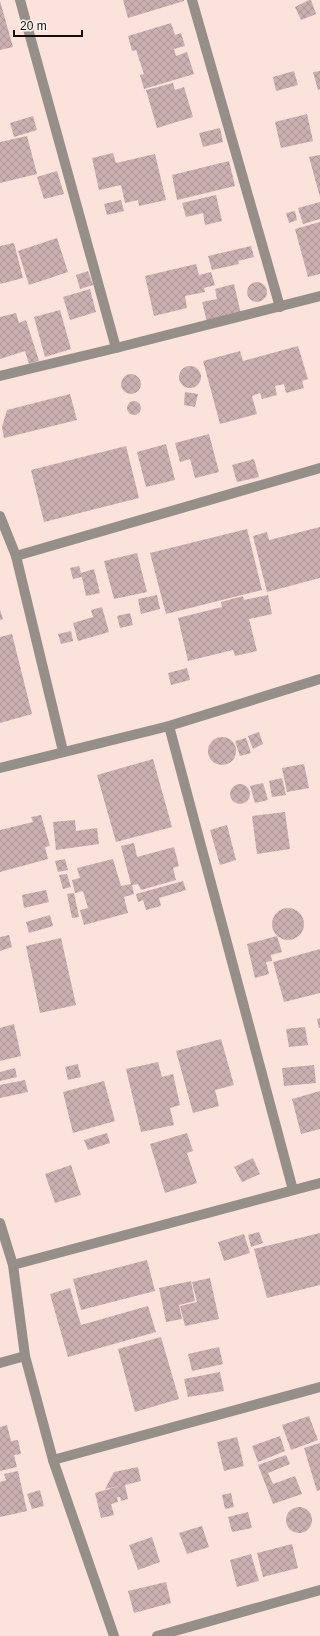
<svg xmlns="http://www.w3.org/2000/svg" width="320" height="1636" font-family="Helvetica,sans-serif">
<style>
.building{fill:url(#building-cross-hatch)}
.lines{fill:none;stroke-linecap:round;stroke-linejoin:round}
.minor{stroke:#968e88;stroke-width:10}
</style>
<defs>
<pattern id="building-cross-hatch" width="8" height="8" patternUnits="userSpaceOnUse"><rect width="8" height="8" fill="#c9afaf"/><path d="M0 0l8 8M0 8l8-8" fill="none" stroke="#ac9595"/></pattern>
</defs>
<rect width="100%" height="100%" fill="#fbe2db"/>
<g class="building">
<path d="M123 0H184V1L128 18Z"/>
<path d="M309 0H311L316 14 301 20 295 7Z"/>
<path d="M0 1 13 47 0 50Z"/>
<path d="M171 23 175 35 181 33 185 46 174 49 176 56 187 52 194 74 144 89 140 75 144 74 136 50 132 51 128 36Z"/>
<path d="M294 71 298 85 276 91 273 77Z"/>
<path d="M320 71V89L318 90 313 72Z"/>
<path d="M173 83 175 90 184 87 193 117 157 128 146 90Z"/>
<path d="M307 114 313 141 281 148 275 122Z"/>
<path d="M33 116 37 130 14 137 10 123Z"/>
<path d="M220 128 223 142 203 147 199 133Z"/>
<path d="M27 136 37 174 0 183V142Z"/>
<path d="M113 153 116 163 155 154 166 200 139 206 138 200 125 203 121 185 99 190 92 158Z"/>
<path d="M320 155V197L309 157Z"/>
<path d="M229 161 235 186 177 200 172 175Z"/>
<path d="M57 171 64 194 44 199 37 177Z"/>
<path d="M216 195 222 221 205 225 203 213 186 217 182 203Z"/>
<path d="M121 200 124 211 107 215 104 204Z"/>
<path d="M320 202V219L303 224 298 208Z"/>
<path d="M295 211 297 220 289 223 286 213Z"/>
<path d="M320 222V274L308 277 295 229Z"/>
<path d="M57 238 68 272 29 285 18 251Z"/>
<path d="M14 243 23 278 0 284V246Z"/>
<path d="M251 246 254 257 238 261 239 264 212 270 208 256Z"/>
<path d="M196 264 199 275 211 272 215 285 204 288 205 292 185 296 187 308 154 316 145 276Z"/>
<path d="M88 271 93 285 80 289 76 275Z"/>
<circle cx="257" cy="292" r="10"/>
<path d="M234 284 241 314 207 322 202 302 217 299 215 289Z"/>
<path d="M90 289 96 312 70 320 63 297Z"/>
<path d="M60 310 71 349 45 357 34 317Z"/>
<path d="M16 313 19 323 26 320 39 361 29 364 25 351 0 359V317Z"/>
<path d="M298 346 308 379 302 381 304 388 286 393 284 384 275 386 277 395 262 399 260 393 252 396 257 414 220 424 203 361 240 351 243 361Z"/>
<circle cx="190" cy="377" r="11"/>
<circle cx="131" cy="384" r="10"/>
<path d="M185 392 198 394 195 407 184 405Z"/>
<path d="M70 394 77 420 4 438 2 427 7 410Z"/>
<circle cx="134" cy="408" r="7"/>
<path d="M209 434 219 472 195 478 190 459 180 462 175 443Z"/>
<path d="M166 444 175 480 146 487 137 452Z"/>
<path d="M126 446 139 498 44 522 31 470Z"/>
<path d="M254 459 259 477 237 482 232 465Z"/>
<path d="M320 527V578L267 592 253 536 267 532 269 540Z"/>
<path d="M247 529 262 590 166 614 150 553Z"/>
<path d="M137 553 147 592 114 599 104 561Z"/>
<path d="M79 566 81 573 94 569 100 593 86 596 82 577 73 579 70 568Z"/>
<path d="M157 595 160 609 141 614 138 599Z"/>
<path d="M268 595 272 614 249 619 257 651 235 656 233 650 188 661 178 618 222 607 221 602 243 596 244 600Z"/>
<path d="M102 607 109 632 78 641 73 623 93 617 91 610Z"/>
<path d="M0 610 3 619 0 620Z"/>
<path d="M130 613 133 625 120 628 117 616Z"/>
<path d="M71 631 73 641 61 644 58 634Z"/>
<path d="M12 634 32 714 0 723V637Z"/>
<path d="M187 668 190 680 171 685 168 673Z"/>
<path d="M259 732 263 744 253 749 248 736Z"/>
<circle cx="222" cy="751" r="14"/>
<path d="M246 738 251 753 240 756 235 741Z"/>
<path d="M153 759 172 827 116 842 97 775Z"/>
<path d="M304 764 309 788 287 792 282 768Z"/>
<path d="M282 778 286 795 272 797 269 781Z"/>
<path d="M263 783 268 800 255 803 250 786Z"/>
<circle cx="240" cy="794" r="10"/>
<path d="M285 812 290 849 257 854 252 816Z"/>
<path d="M41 815 50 846 45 847 48 859 0 872V830L33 822 31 817Z"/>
<path d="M75 820 76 831 97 828 99 844 56 850 53 822Z"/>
<path d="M227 825 236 860 220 865 210 830Z"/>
<path d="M134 843 137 857 174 847 179 866 173 868 176 880 141 890 138 884 132 885 134 894 124 897 128 913 84 925 80 910 88 908 83 891 75 893 72 880 80 878 77 868 113 859 121 886 131 884 121 846Z"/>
<path d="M65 859 68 870 58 872 55 861Z"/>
<path d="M67 874 71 887 63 889 59 875Z"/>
<path d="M183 881 186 890 159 898 161 906 146 910 143 900 138 902 136 894Z"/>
<path d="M46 890 49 902 24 908 22 895Z"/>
<path d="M74 893 79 917 72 918 67 894Z"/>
<circle cx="288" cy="924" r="16"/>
<path d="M50 915 53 926 29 933 26 922Z"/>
<path d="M9 935 12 947 0 951V937Z"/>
<path d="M277 936 282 952 271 955 272 961 266 962 269 974 255 978 247 944Z"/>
<path d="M61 938 76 1005 40 1013 26 946Z"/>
<path d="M320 949V993L284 1002 273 962Z"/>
<path d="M320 1018V1028H319L317 1019Z"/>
<path d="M14 1024 21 1056 0 1061V1028Z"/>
<path d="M305 1027 308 1045 289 1047 286 1029Z"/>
<path d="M221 1039 234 1085 215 1090 219 1106 193 1113 176 1051Z"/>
<path d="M158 1062 162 1077 173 1074 180 1105 170 1108 174 1125 141 1132 126 1069Z"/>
<path d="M78 1064 81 1077 68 1080 65 1067Z"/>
<path d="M314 1065 316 1083 284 1086 282 1068Z"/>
<path d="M15 1068 17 1077 0 1081V1072Z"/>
<path d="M25 1080 28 1092 0 1098V1085Z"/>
<path d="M104 1081 115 1121 73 1133 63 1092Z"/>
<path d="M320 1091V1129L301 1134 292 1099Z"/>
<path d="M107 1133 110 1143 88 1150 84 1140Z"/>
<path d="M187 1133 193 1151 187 1153 197 1183 165 1193 150 1144Z"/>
<path d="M253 1158 260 1174 242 1182 234 1167Z"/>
<path d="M71 1165 81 1195 55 1203 45 1174Z"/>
<path d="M259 1232 263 1243 251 1247 248 1235Z"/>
<path d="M320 1233V1285L267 1298 254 1249Z"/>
<path d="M244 1234 250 1253 224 1261 218 1242Z"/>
<path d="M147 1260 155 1291 81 1310 73 1279Z"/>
<path d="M210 1278 219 1319 185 1326 180 1306 197 1302 192 1282Z"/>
<path d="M191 1281 195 1301 179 1305 182 1319 166 1322 159 1288Z"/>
<path d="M70 1288 81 1325 148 1306 156 1332 68 1357 50 1294Z"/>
<path d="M161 1337 179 1399 135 1412 118 1349Z"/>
<path d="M219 1347 223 1364 192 1371 188 1354Z"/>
<path d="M220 1372 224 1391 188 1397 184 1379Z"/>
<path d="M309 1416 318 1440 291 1450 282 1425Z"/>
<path d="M7 1425 11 1441 18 1440 21 1454 14 1455 17 1467 0 1471V1427Z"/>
<path d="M280 1436 285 1451 258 1462 252 1446Z"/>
<path d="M237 1437 244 1466 224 1471 217 1442Z"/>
<path d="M320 1443V1490L317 1491 304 1448Z"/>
<path d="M286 1455 290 1464 268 1473 273 1484 295 1476 302 1494 273 1504 258 1465Z"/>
<path d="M138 1467 141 1481 125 1485 128 1499 121 1501 120 1497H117L118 1502 111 1504 114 1515 101 1518 95 1493 119 1486 105 1489 114 1472Z"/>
<path d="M18 1471 27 1511 0 1517V1482L6 1480 4 1474Z"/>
<path d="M40 1490 44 1506 32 1509 27 1494Z"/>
<path d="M231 1493 234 1507 225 1509 222 1495Z"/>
<circle cx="299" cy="1520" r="13"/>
<path d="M248 1512 252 1528 232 1532 228 1517Z"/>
<path d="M202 1526 209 1547 187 1554 179 1533Z"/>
<path d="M152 1537 160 1562 138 1570 129 1545Z"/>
<path d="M292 1544 298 1568 263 1577 257 1553Z"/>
<path d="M251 1554 259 1581 237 1587 230 1560Z"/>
<path d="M166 1582 171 1603 134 1613 128 1591Z"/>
</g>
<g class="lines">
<g class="minor">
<path d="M20 0 116 348"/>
<path d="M192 0 280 307"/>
<path d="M0 376 116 348 320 296"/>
<path d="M0 516 16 556 63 751"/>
<path d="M16 556 320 468"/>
<path d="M169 726 293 1190"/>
<path d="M0 768 169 726 320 679"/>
<path d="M0 1223 13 1265 25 1356 53 1460 114 1636"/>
<path d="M13 1265 320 1183"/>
<path d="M0 1363 25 1356"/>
<path d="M53 1460 320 1387"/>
<path d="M157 1636 320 1590"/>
</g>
</g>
<path d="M14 30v6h68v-6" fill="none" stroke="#150d0b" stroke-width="2"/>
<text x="20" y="30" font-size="12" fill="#150d0b" stroke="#fdf3f0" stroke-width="3" paint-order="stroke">20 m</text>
</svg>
